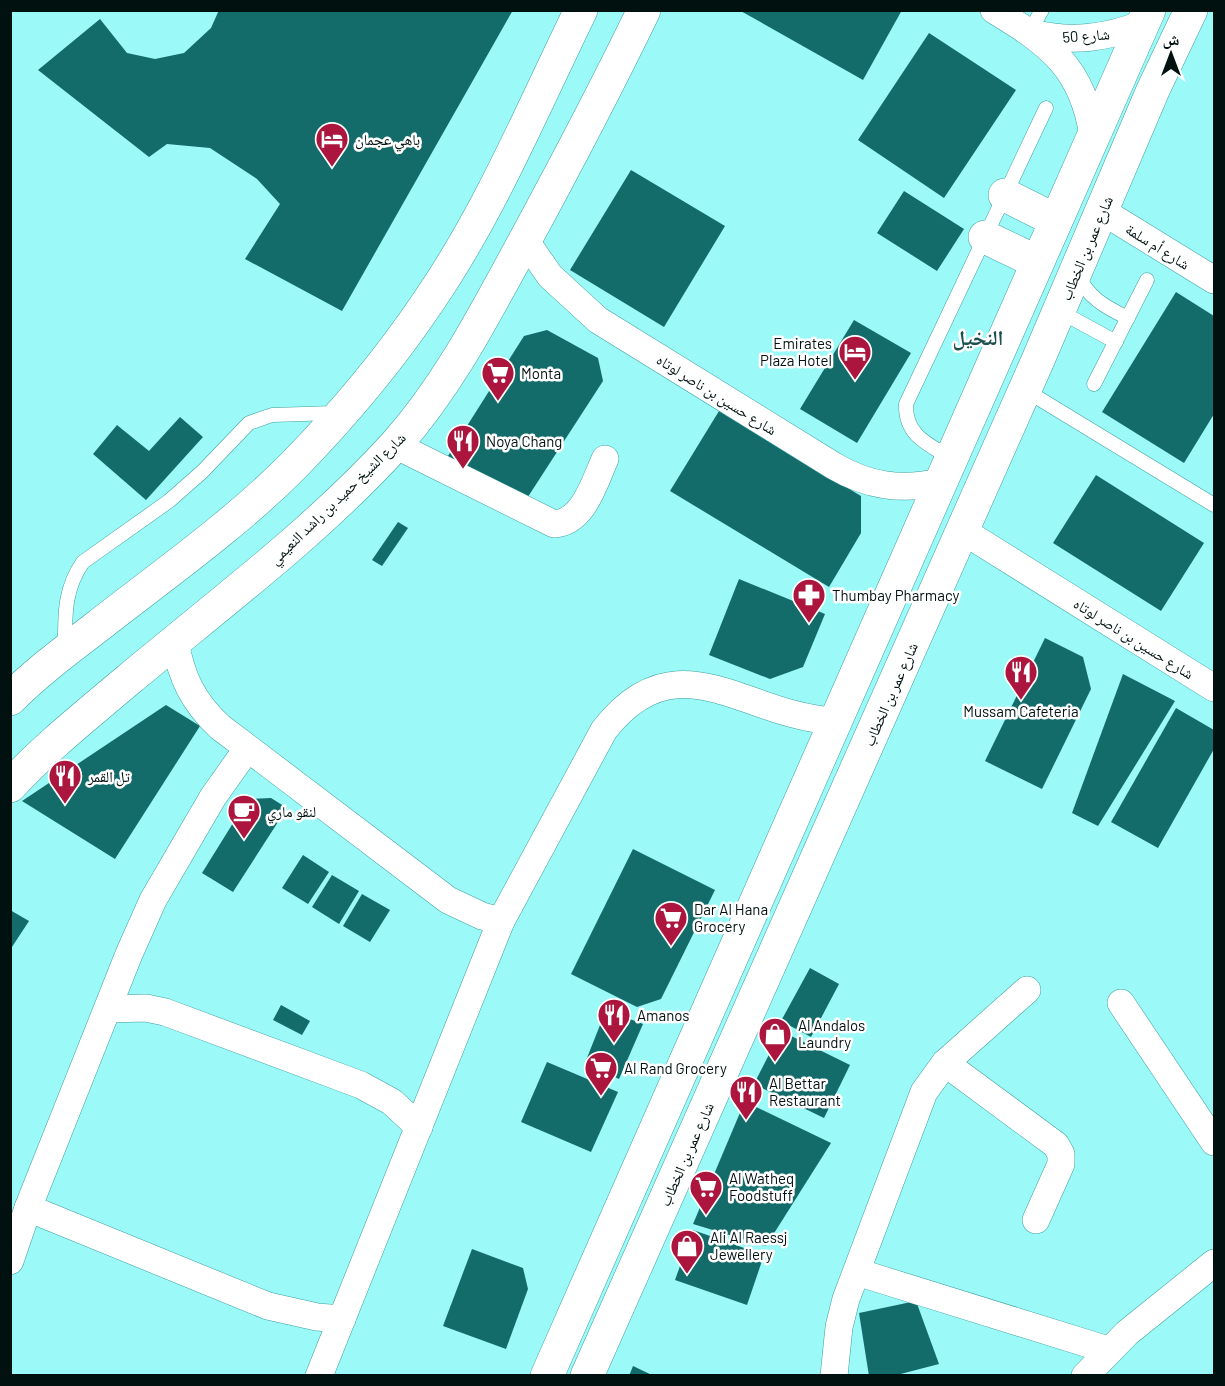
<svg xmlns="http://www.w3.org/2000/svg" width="1225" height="1386" font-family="Barlow,'Noto Naskh Arabic',sans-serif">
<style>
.building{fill:#136b6a}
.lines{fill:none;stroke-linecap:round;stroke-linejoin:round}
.service-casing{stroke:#3fa19f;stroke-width:15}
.minor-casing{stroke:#3fa19f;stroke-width:28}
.tertiary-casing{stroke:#3fa19f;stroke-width:34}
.primary-casing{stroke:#3fa19f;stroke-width:34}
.service{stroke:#fff;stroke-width:14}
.minor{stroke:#fff;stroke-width:27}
.tertiary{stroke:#fff;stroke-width:33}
.primary{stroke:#fff;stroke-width:33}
.labels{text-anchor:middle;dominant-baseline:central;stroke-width:5;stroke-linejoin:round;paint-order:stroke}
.street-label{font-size:15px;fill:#001110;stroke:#fff}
.poi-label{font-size:15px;fill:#001110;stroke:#fff;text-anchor:start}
.district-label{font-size:21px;font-weight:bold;fill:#1c4f4e;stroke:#fff}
</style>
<rect width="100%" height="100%" fill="#9bf9f7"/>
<g class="building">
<path d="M219 10H513L342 311 245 259 280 204 257 179 210 148 167 144 149 157 38 70 100 19 127 53 155 59 184 53 211 28Z"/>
<path d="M739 10H902L863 80Z"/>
<path d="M929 33 1016 90 944 198 858 140Z"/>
<path d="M631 170 725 226 664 327 570 270Z"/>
<path d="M904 191 964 229 937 271 877 233Z"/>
<path d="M1176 292 1214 316V414L1184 463 1102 412Z"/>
<path d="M854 320 911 353 857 443 800 409Z"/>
<path d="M547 330 598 358 603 381 522 506 441 467 524 336Z"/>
<path d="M719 411 861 496V533L829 587 670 491Z"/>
<path d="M180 417 203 437 146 500 93 454 117 425 149 451Z"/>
<path d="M1096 475 1204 543 1161 611 1053 543Z"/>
<path d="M398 522 408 528 382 566 372 560Z"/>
<path d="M739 579 825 614 803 667 770 679 709 655Z"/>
<path d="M1045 638 1083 657 1091 689 1042 789 985 761Z"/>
<path d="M1123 674 1175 701 1098 826 1072 813Z"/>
<path d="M166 705 200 726 115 859 22 801Z"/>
<path d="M1176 708 1214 730V749L1158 848 1111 822Z"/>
<path d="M271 798 287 808 233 892 202 873 248 799Z"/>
<path d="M633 849 715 890 661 999 637 1007 571 974Z"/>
<path d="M303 855 329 872 308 904 282 888Z"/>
<path d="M332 875 359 891 339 924 312 907Z"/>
<path d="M362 894 390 910 370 942 343 926Z"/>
<path d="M10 910 29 921 10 950Z"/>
<path d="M810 968 839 984 811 1037 781 1021Z"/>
<path d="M281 1005 310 1021 302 1035 273 1020Z"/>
<path d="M606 1010 643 1024 619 1079 585 1063Z"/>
<path d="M781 1031 850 1065 824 1118 754 1084Z"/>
<path d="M547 1062 618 1092 591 1152 521 1122Z"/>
<path d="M754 1106 831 1143 766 1246 693 1224 742 1108Z"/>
<path d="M693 1230 764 1255 747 1305 675 1280Z"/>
<path d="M472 1249 523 1268 528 1289 506 1349 443 1326Z"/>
<path d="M916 1301 939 1364 893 1376H869L859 1313Z"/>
<path d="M633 1366 654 1376H629Z"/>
</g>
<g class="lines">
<g class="service-casing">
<g id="service">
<path d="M1029 32 1042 10"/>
<path d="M1077 273C1087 297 1105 307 1128 318"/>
<path d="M1059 311 1116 342"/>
<path d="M1094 384 1147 280"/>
<path d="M1025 390 1214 505"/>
<path d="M951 458C927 444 905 435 906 404L1046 108"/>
<path d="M65 647C65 615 64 589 83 562L169 501 202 472 249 423 272 415 335 413"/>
</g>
</g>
<g class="minor-casing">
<g id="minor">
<path d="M994 10C1050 44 1083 68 1093 136"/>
<path d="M1033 33C1071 43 1106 38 1143 24"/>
<path d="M1102 211 1214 280"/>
<path d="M525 240 550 276 598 320 834 466C868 486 901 491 940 482"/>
<path d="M395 445 554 524C584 522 594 483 605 459"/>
<path d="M963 531 1214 688"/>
<path d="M175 641C181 677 193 702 220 727L448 900 482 916 501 921"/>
<path d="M1121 1003 1214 1142"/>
<path d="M108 1009 146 1008 165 1012 361 1085 392 1102 419 1127"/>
<path d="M945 1063 1056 1145 1061 1154V1164L1036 1220"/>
<path d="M28 1208 268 1306 317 1317 342 1319"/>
<path d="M10 1261 28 1208 129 954 153 900 213 797 247 749"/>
<path d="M857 1272 1108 1350"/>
<path d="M319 1376 501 921 604 730C677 636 744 716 834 721"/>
<path d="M834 1376 839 1327 846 1299 924 1092 945 1063 1027 990"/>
<path d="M1085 1376 1127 1333 1214 1263"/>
</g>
</g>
<g class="tertiary-casing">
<g id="tertiary">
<path d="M1005 195 1055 220"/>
<path d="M985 237 1037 262"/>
<path d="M547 1376 1149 10"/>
<path d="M587 1376 1038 360 1153 90 1191 10"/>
</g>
</g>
<g class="primary-casing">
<g id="primary">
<path d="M10 699C37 672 68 649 98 626 163 575 233 526 292 467 341 417 389 360 428 302 490 212 533 108 581 10"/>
<path d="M10 786C46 747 88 714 128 680 219 604 316 532 396 444 446 388 481 321 517 255 561 174 604 93 644 10"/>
</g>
</g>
<use href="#service" class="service"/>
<use href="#minor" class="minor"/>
<use href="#tertiary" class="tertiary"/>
<use href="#primary" class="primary"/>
</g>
<defs>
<g id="hotel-pin" transform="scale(1.725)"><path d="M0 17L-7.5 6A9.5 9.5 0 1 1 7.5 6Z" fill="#ab153e" stroke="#fff"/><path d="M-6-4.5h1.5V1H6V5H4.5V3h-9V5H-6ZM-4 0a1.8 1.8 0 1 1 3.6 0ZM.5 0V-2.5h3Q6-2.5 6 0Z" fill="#fff"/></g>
<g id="supermarket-pin" transform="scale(1.725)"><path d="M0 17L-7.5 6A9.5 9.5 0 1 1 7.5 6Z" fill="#ab153e" stroke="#fff"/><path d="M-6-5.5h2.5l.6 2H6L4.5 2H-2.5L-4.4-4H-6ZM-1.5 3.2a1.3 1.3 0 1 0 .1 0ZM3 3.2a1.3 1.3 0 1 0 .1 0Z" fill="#fff"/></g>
<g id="restaurant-pin" transform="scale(1.725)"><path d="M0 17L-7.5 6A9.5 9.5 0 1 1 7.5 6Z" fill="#ab153e" stroke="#fff"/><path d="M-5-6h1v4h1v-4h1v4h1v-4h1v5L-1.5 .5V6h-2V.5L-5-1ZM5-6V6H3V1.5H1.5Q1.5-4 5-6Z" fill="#fff"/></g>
<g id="pharmacy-pin" transform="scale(1.725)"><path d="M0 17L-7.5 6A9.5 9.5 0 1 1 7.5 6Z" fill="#ab153e" stroke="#fff"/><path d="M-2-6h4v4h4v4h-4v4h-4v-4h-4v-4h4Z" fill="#fff"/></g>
<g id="cafe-pin" transform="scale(1.725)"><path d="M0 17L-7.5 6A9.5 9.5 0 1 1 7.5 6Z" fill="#ab153e" stroke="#fff"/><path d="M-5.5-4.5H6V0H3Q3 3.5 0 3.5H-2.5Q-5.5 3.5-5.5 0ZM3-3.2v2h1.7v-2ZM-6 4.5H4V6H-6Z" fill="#fff"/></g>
<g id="shop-pin" transform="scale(1.725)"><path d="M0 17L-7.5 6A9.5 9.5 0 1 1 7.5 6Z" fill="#ab153e" stroke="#fff"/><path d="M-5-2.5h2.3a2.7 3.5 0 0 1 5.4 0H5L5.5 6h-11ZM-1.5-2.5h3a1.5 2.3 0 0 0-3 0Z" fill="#fff"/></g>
</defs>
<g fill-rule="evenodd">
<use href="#hotel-pin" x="332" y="139"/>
<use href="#hotel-pin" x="855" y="352"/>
<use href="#supermarket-pin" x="498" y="373"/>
<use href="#restaurant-pin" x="463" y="441"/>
<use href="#pharmacy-pin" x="809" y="595"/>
<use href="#restaurant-pin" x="1021" y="672"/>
<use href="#restaurant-pin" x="65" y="776"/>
<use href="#cafe-pin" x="244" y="811"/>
<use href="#supermarket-pin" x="671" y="918"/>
<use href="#restaurant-pin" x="614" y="1015"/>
<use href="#shop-pin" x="775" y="1034"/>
<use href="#supermarket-pin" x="601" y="1068"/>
<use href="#restaurant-pin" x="746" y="1092"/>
<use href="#supermarket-pin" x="706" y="1187"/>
<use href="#shop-pin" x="687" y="1246"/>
</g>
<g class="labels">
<g class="street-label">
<text transform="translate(1086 35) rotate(-4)">شارع 50</text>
<text transform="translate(1158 246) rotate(32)">شارع أم سلمة</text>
<text transform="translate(1086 248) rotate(-67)">شارع عمر بن الخطاب</text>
<text transform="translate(717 394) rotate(32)">شارع حسين بن ناصر لوتاه</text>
<text transform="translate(337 498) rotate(-44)">شارع الشيخ حميد بن راشد النعيمي</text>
<text transform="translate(1134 638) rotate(32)">شارع حسين بن ناصر لوتاه</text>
<text transform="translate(890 694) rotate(-66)">شارع عمر بن الخطاب</text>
<text transform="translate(686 1154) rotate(-66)">شارع عمر بن الخطاب</text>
</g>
<g class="poi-label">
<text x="355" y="139">باهي عجمان</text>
<text x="832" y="343" text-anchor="end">Emirates<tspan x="832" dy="17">Plaza Hotel</tspan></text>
<text x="521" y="373">Monta</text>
<text x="486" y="441">Noya Chang</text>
<text x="832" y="595">Thumbay Pharmacy</text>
<text x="1021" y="711" text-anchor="middle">Mussam Cafeteria</text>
<text x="88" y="776">تل القمر</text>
<text x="267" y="811">لنقو ماري</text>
<text x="694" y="909">Dar Al Hana<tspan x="694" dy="17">Grocery</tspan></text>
<text x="637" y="1015">Amanos</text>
<text x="798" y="1025">Al Andalos<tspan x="798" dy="17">Laundry</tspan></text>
<text x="624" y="1068">Al Rand Grocery</text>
<text x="769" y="1083">Al Bettar<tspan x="769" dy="17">Restaurant</tspan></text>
<text x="729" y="1178">Al Watheq<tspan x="729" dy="17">Foodstuff</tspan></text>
<text x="710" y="1237">Ali Al Raessj<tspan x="710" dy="17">Jewellery</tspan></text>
</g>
<g class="district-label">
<text x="978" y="336">النخيل</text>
</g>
</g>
<rect width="1225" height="1386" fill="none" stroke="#001110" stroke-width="24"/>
<g transform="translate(1171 54)" stroke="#ffffff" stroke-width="4.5" paint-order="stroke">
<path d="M0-4.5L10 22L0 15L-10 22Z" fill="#001110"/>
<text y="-9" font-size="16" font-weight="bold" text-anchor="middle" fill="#001110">ش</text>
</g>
</svg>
